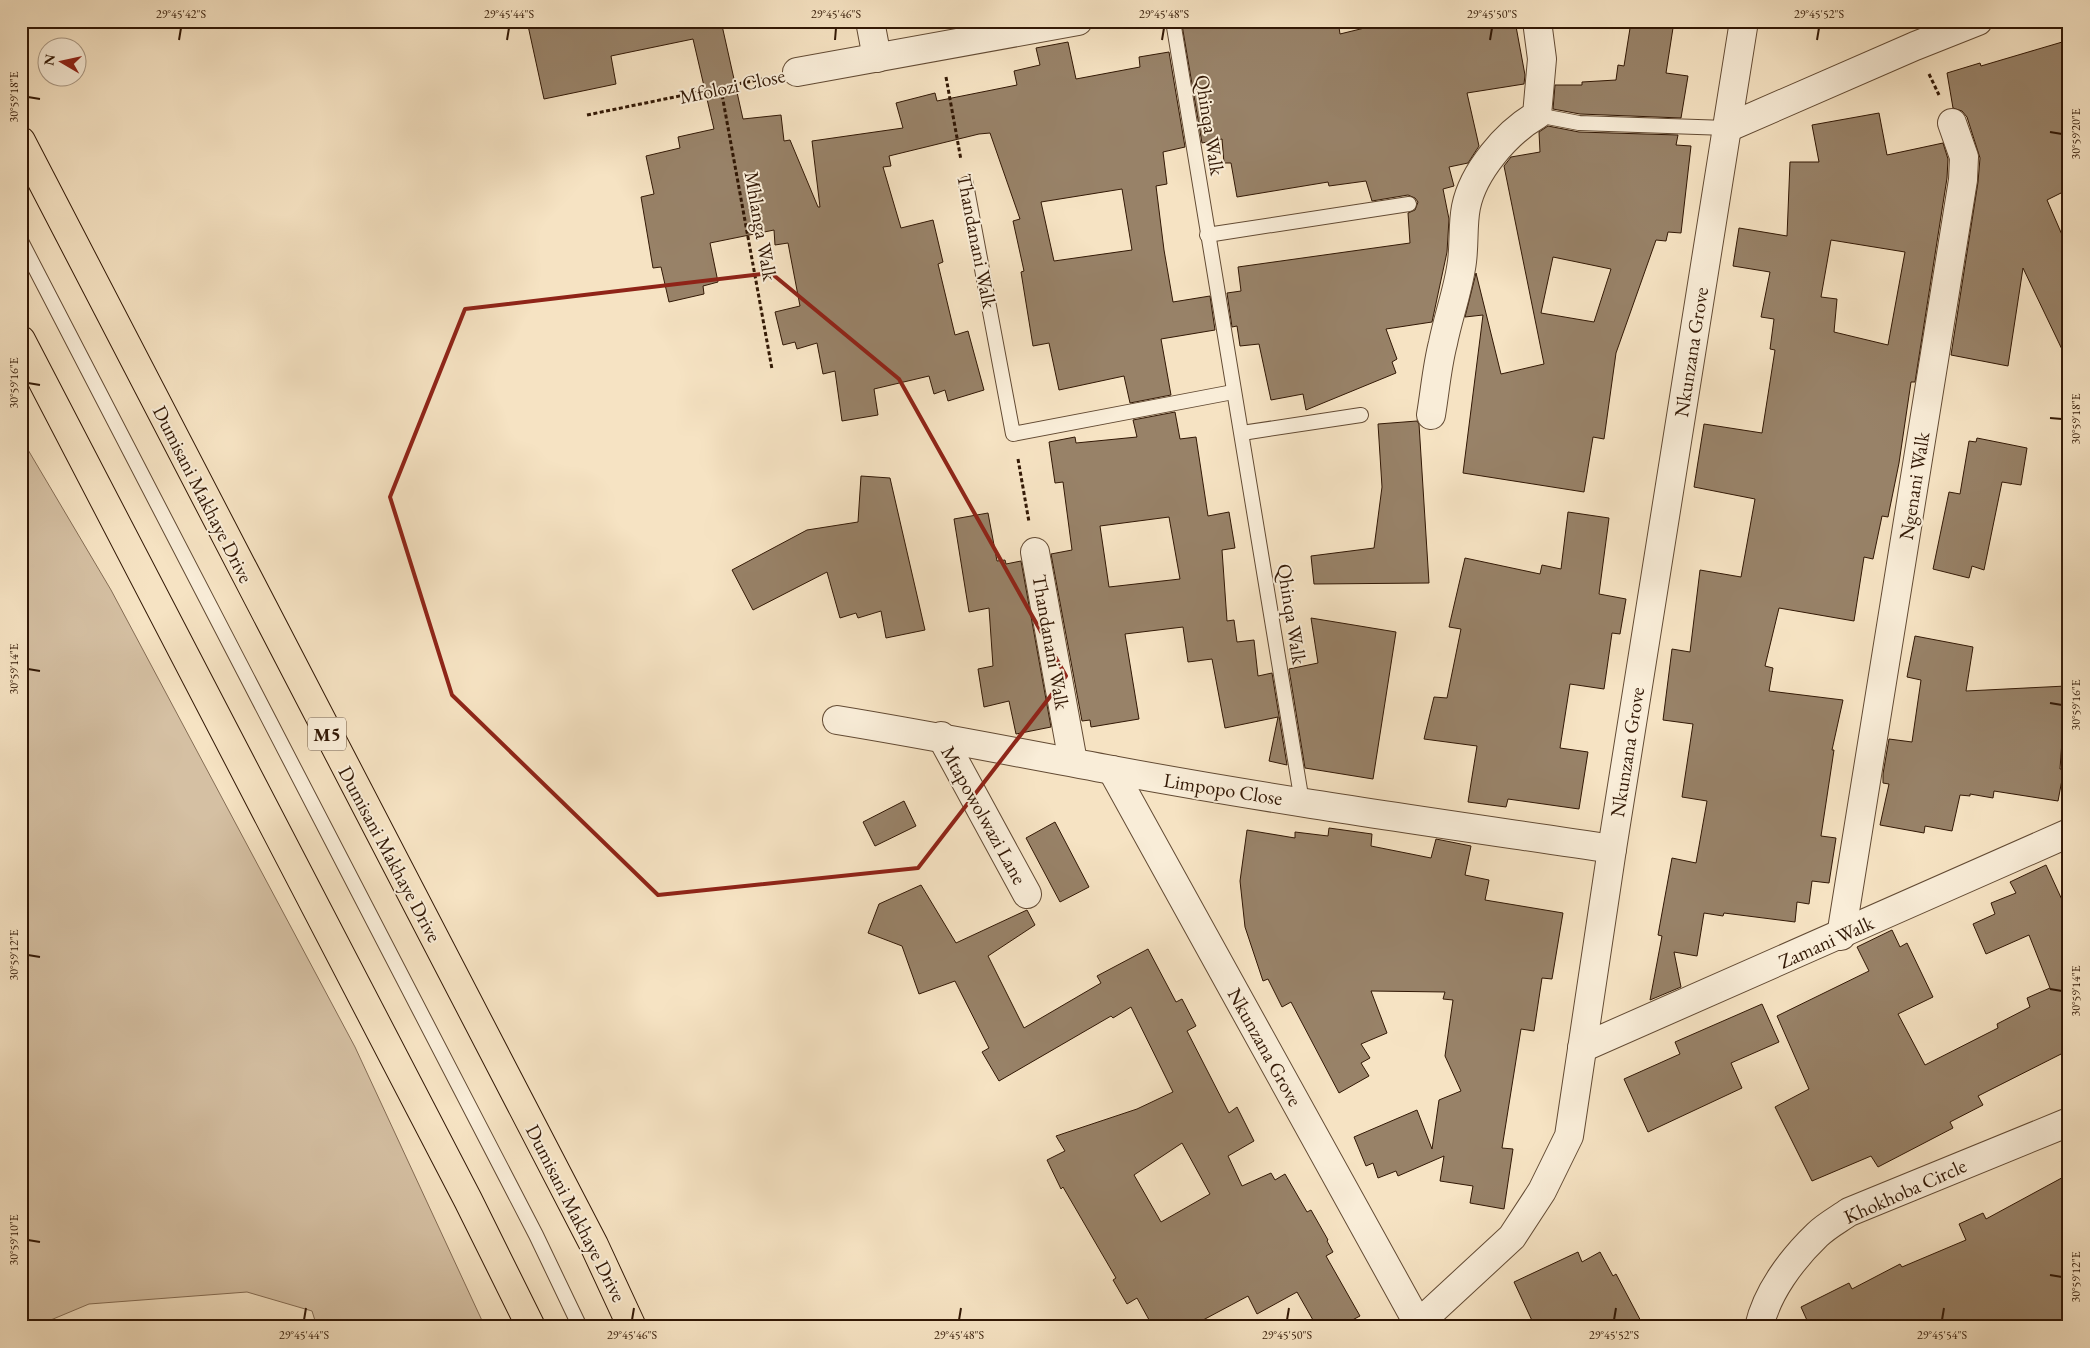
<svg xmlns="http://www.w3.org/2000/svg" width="2090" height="1348" font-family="'EB Garamond',serif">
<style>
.green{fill:#d5c0a3;stroke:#846c54}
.building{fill:#988268;stroke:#321805;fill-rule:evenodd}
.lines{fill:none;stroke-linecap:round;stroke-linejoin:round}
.lane-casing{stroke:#634b34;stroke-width:16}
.street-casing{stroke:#634b34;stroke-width:30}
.primary-casing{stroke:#321805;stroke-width:30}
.path{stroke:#321805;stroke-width:3;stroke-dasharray:4 2.5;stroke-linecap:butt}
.lane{stroke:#f9edd8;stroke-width:14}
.street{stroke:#f9edd8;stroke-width:28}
.primary{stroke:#f6e3c3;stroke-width:28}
.marked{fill:none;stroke:#8f2418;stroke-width:4;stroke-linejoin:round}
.ticks{fill:none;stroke:#321805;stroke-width:2}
.labels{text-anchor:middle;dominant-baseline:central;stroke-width:4;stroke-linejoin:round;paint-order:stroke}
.shield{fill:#f9edd8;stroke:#6e5844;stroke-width:1}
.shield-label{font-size:19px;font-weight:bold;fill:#321805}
.street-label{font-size:20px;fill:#321805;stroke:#f9edd8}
.neatline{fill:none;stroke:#321805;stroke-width:2}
.ticks-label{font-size:12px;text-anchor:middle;fill:#321805}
</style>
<rect width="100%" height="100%" fill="#f6e3c3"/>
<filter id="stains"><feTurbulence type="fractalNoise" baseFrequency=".004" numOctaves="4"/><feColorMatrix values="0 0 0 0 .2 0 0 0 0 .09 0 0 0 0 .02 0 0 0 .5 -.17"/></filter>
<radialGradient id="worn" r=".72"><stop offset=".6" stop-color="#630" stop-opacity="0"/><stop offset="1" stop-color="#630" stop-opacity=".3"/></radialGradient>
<path class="green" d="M21 438 111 590 355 1047 485 1327H317L312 1311 247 1292 89 1304 34 1327H21Z"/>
<g class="building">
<path d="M527 21H721L743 119 781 115 784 141 790 140 818 207H820L812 141 903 128 896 103 935 93 937 101 1017 85 1014 71 1040 65 1036 48 1068 42 1076 79 1140 67 1139 57 1169 52 1185 147 1163 152 1167 184 1156 186 1164 250 1173 302 1210 296 1215 330 1161 339 1171 395 1130 403 1124 376 1059 390 1049 343 1033 346 1021 272 1024 271 1013 221 1020 219 990 133 979 134 889 156 891 166 883 167 901 228 933 220 943 262 938 264 955 335 968 331 984 390 948 401 945 390 934 394 929 376 874 389 878 415 842 421 835 371 823 374 817 343 797 349 795 342 783 345 775 312 800 306 788 243 775 245 774 230 710 243 718 282 703 286 704 294 669 302 661 267 653 268 641 197 654 194 646 156 680 148 678 137 714 129 693 39 611 56 616 84 544 99ZM1122 189 1132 250 1054 261 1041 202Z"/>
<path d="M1202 21H1338L1340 34 1393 21H1515L1525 75 1524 84 1467 93 1479 146 1468 163 1449 167 1454 186 1443 189 1449 219 1447 252 1432 322 1386 329 1397 359 1392 362 1396 373 1306 410 1303 394 1271 400 1259 344 1240 346 1237 326 1232 327 1227 293 1241 291 1238 267 1410 243 1408 213 1415 210 1418 202 1415 198 1408 195 1372 201 1366 181 1329 186 1328 182 1237 197 1231 163H1224L1222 139 1202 143 1182 25Z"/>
<path d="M1631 22 1673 28 1666 73 1688 76 1681 118 1580 114 1553 109 1555 85H1582V82L1616 80 1618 65 1624 66Z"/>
<path d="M2069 40V189L2047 200 2069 251V364L2023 268 2008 366 1951 355 1978 182 1980 158 1967 117 1962 111 1953 108 1947 73 1980 63 1981 66Z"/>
<path d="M1879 113 1887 155 1943 143 1948 159 1947 178 1915 382H1911L1899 463 1888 517 1882 516 1873 559 1864 557 1854 621 1779 608 1765 666 1773 668 1769 691 1843 700 1832 750H1834L1821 836 1836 838 1829 883 1812 881 1809 904 1797 902 1795 922 1724 913 1723 916 1704 913 1697 956 1674 952 1681 987 1650 1000 1662 936 1658 935 1672 858 1696 863 1707 801 1682 797 1693 724 1663 720 1672 649 1690 652 1700 570 1741 577 1755 499 1694 487 1704 424 1762 433 1775 350 1770 349 1774 319 1761 317 1770 272 1733 266 1739 228 1787 236 1790 162H1819L1812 125ZM1831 240 1905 252 1888 345 1834 332 1837 299 1821 297Z"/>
<path d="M1548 126 1579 132 1678 135 1676 145 1691 146 1681 233 1668 232 1666 241 1656 240 1616 353 1604 439 1593 437 1584 492 1463 473 1483 315 1465 317 1476 273 1501 374 1544 364 1504 166 1511 157 1540 152 1539 132ZM1553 257 1611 269 1594 322 1541 313Z"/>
<path d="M1175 412 1180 439 1196 437 1208 516 1229 512 1235 548 1222 550 1227 621 1234 620 1237 642 1254 640 1258 676 1272 673 1287 765 1269 761 1278 717 1225 728 1212 659 1188 662 1183 627 1125 634 1139 719 1091 727 1090 720 1082 721 1051 554 1072 550 1063 482 1055 483 1049 442 1075 437 1076 443 1137 437 1133 420ZM1169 517 1180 579 1109 587 1100 526Z"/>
<path d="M1417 421 1419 424 1429 583 1314 584 1311 556 1374 548 1382 487 1378 424Z"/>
<path d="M1977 438 2027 448 2021 485 2002 482 1984 570 1972 566 1969 578 1933 569 1949 492 1960 494 1969 441 1976 442Z"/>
<path d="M861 476 890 478 925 630 886 638 881 611 858 618 856 613 840 618 827 572 753 610 732 570 807 530 858 522Z"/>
<path d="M1568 512 1609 518 1599 594 1626 599 1620 634 1612 633 1604 689 1570 684 1560 748 1588 752 1579 809 1508 799 1506 807 1468 802 1477 746 1424 739 1434 697 1447 698 1461 629 1449 627 1465 558 1540 574 1542 565 1561 569Z"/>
<path d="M988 513 997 561 1005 560 1006 564 1021 561 1051 727 1016 734 1009 701 984 707 978 669 993 666 989 608 969 612 954 519Z"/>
<path d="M1311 618 1396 632 1373 779 1305 768 1289 669 1318 663Z"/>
<path d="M1915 636 1973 647 1966 691 2066 686 2060 769H2064L2058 801 1994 791 1993 798 1970 794V796L1960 795 1952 831 1925 826 1924 833 1880 825 1889 784 1883 783V774L1889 739 1912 742 1921 680 1907 677Z"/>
<path d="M904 801 916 826 875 846 863 822Z"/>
<path d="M1055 822 1089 887 1060 902 1026 838Z"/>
<path d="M1329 828 1372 834 1371 846 1431 858 1436 839 1471 846 1465 875 1489 880 1485 900 1563 913 1552 979 1542 978 1534 1031 1521 1029 1502 1148 1513 1149 1504 1209 1470 1203 1473 1186 1440 1181 1444 1156 1398 1176 1396 1171 1378 1178 1373 1163 1366 1166 1354 1137 1417 1110 1432 1149 1439 1100 1461 1091 1445 1056 1453 1000 1443 999 1445 992 1371 991 1387 1033 1361 1044 1370 1058 1361 1063 1369 1076 1339 1093 1291 1002 1282 1007 1268 979 1263 981 1245 927 1240 881 1247 830 1295 838V832L1328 836Z"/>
<path d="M2046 865 2069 915V1050L1978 1096 1983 1105 1950 1122 1953 1128 1878 1167 1871 1156 1812 1181 1775 1107 1809 1089 1777 1016 1869 971 1857 947 1892 930 1900 947 1907 943 1933 997 1898 1014 1925 1065 1998 1028 1997 1024 2030 1007 2027 998 2050 988 2029 935 1986 954 1973 924 1995 914 1991 903 2016 893 2010 882Z"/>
<path d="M921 885 956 943 1027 910 1035 925 988 956 1024 1028 1101 983 1097 976 1148 949 1176 1002 1182 999 1196 1026 1187 1031 1229 1113 1237 1107 1254 1141 1228 1156 1242 1186 1271 1173 1275 1180 1285 1174 1307 1212 1311 1210 1328 1240 1327 1241 1333 1252 1326 1256 1360 1316 1339 1327H1317L1297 1292 1257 1314 1248 1296 1190 1327H1153L1137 1298 1127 1304 1113 1280 1116 1278 1063 1187 1061 1189 1047 1160 1065 1151 1056 1136 1137 1109 1173 1092 1131 1007 1113 1018 1111 1016 999 1081 982 1052 989 1048 955 981 919 994 902 946 868 933 879 904ZM1182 1143 1210 1194 1161 1222 1134 1175Z"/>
<path d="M1762 1004 1779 1042 1731 1063 1742 1088 1648 1132 1624 1079 1680 1054 1675 1042Z"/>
<path d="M2069 1174V1327H1810L1801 1307 1849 1283 1852 1289 1900 1264 1902 1267 1966 1240 1959 1224 1983 1213 1986 1219Z"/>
<path d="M1578 1252 1582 1262 1600 1252 1613 1276 1616 1274 1644 1327H1535L1514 1282Z"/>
</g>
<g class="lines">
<g class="lane-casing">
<g id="lane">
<path d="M1173 21 1302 802"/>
<path d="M1537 115 1579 123 1727 128"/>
<path d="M966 184 1013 434 1233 392"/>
<path d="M1207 235 1409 204"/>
<path d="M21 241 536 1235 580 1327"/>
<path d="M1242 433 1361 415"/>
</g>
</g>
<g class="street-casing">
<g id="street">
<path d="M870 21 877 58"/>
<path d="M797 72 1078 21"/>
<path d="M1727 128 1915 46 1978 21"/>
<path d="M1431 415C1435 391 1437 366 1443 343 1448 318 1457 293 1461 268 1465 248 1462 227 1466 207 1473 172 1506 133 1537 115L1542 59 1537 21"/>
<path d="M1035 552 1073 762"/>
<path d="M837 720C929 735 1020 753 1112 770 1278 801 1445 824 1612 849"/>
<path d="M941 736 1027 894"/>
<path d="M1112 770 1420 1327"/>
<path d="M1841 936 1963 180 1964 157 1952 123"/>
<path d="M1582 1048 2069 833"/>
<path d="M1418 1324 1512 1237 1542 1191 1569 1136 1612 849 1744 21"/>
<path d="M1759 1327C1767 1292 1792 1259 1817 1235 1826 1226 1839 1219 1849 1212L2069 1122"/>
</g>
</g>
<g class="primary-casing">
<g id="primary">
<path d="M21 141 594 1245 632 1327"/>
<path d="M21 340 468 1200 531 1327"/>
</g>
</g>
<g class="path">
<path d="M1929 74 1939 95"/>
<path d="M946 77 961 160"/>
<path d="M721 89 772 369"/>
<path d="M587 115 767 78"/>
<path d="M1018 459 1029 522"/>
</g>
<use href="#lane" class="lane"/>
<use href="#street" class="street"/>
<use href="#primary" class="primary"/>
</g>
<path class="marked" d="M771 273 899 379 1066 676 918 868 658 895 452 695 390 497 465 309Z"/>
<path class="ticks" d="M179 40 181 28M507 40 509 28M835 40 836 28M1162 40 1164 28M1490 40 1492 28M1817 40 1819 28M28 97 40 99M2050 132 2062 134M28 383 40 385M2050 418 2062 419M28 669 40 671M2050 703 2062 705M28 955 40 957M2050 989 2062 991M28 1240 40 1242M2050 1275 2062 1277M304 1320 306 1308M632 1320 634 1308M959 1320 961 1308M1287 1320 1289 1308M1614 1320 1616 1308M1942 1320 1944 1308"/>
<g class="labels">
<rect class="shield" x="308" y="717.5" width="38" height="33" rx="4"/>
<g class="shield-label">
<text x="327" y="734">M5</text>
</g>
<g class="street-label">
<text transform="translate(732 86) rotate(-12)">Mfolozi Close</text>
<text transform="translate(1210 125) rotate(81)">Qhinqa Walk</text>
<text transform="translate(761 226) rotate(80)">Mhlanga Walk</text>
<text transform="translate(977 241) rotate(79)">Thandanani Walk</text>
<text transform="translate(1691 352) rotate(-81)">Nkunzana Grove</text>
<text transform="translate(1914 486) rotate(-81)">Ngenani Walk</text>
<text transform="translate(203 494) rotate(63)">Dumisani Makhaye Drive</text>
<text transform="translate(1292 614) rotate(81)">Qhinqa Walk</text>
<text transform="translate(1051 642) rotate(80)">Thandanani Walk</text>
<text transform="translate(1627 752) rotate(-81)">Nkunzana Grove</text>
<text transform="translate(1223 789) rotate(9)">Limpopo Close</text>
<text transform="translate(984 815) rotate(61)">Mtapowolwazi Lane</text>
<text transform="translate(390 854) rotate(62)">Dumisani Makhaye Drive</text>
<text transform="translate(1826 942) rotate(-24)">Zamani Walk</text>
<text transform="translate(1265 1047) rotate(61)">Nkunzana Grove</text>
<text transform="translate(1905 1191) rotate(-24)">Khokhoba Circle</text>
<text transform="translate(576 1213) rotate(63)">Dumisani Makhaye Drive</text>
</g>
</g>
<rect width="2090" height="1348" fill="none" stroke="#f6e3c3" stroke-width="55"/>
<g transform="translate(62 62) rotate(279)"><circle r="24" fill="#f9edd8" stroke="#a99884"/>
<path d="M0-4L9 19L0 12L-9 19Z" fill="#8f2418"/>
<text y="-8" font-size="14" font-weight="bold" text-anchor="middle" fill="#321805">N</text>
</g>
<rect x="28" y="28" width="2034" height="1292" class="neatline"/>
<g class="ticks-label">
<text x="181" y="18">29°45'42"S</text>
<text x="509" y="18">29°45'44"S</text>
<text x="836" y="18">29°45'46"S</text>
<text x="1164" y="18">29°45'48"S</text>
<text x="1492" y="18">29°45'50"S</text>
<text x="1819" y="18">29°45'52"S</text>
<text transform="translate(14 97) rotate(-90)" y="4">30°59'18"E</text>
<text transform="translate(2076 134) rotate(-90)" y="4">30°59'20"E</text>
<text transform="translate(14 383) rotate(-90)" y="4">30°59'16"E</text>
<text transform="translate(2076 419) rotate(-90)" y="4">30°59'18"E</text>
<text transform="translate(14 669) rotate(-90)" y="4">30°59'14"E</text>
<text transform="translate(2076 705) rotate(-90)" y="4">30°59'16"E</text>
<text transform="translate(14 955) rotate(-90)" y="4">30°59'12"E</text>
<text transform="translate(2076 991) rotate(-90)" y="4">30°59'14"E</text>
<text transform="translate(14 1240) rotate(-90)" y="4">30°59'10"E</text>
<text transform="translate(2076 1277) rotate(-90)" y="4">30°59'12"E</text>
<text x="304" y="1339">29°45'44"S</text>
<text x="632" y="1339">29°45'46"S</text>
<text x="959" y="1339">29°45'48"S</text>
<text x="1287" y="1339">29°45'50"S</text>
<text x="1614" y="1339">29°45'52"S</text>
<text x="1942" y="1339">29°45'54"S</text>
</g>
<rect width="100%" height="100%" filter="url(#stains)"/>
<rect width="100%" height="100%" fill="url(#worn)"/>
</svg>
